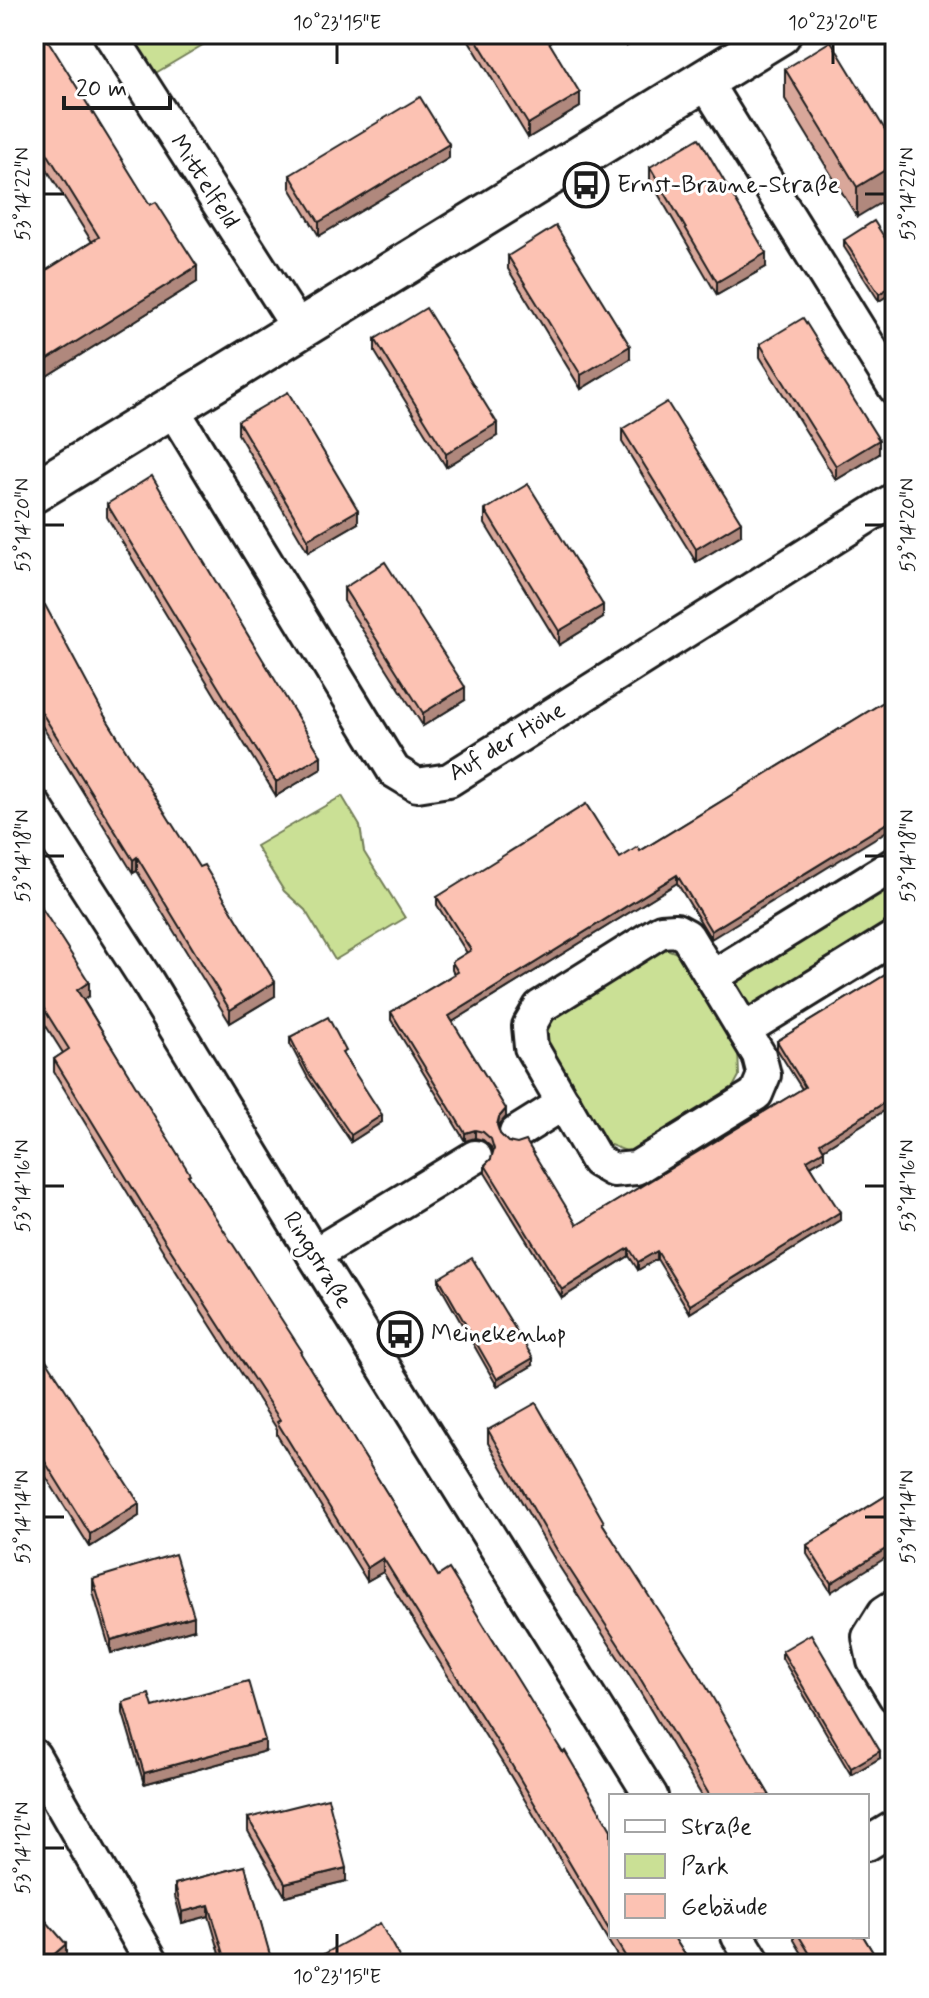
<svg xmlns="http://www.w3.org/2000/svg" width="929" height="1998" font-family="Mynerve,sans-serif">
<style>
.green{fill:#cae095;stroke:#737e58;stroke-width:2}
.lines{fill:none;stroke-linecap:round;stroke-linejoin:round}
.minor-casing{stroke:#1c1c1c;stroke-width:38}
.tertiary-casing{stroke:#1c1c1c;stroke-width:46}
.minor{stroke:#fff;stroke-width:32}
.tertiary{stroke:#fff;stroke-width:40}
.wall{fill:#d9a79a;stroke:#1c1c1c;stroke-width:2}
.shaded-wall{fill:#b0887d;stroke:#1c1c1c;stroke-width:2}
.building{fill:#fcc2b3;stroke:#1c1c1c;stroke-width:2}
.ticks{fill:none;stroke:#1c1c1c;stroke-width:3}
.labels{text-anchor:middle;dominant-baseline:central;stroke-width:6;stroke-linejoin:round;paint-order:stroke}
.street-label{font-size:24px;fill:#1c1c1c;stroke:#fff}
.poi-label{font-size:24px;fill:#1c1c1c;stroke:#fff;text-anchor:start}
.neatline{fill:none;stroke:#1c1c1c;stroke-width:3}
.ticks-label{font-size:20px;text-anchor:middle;fill:#1c1c1c}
</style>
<rect width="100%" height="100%" fill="#fff"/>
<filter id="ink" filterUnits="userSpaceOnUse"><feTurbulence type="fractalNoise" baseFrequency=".0125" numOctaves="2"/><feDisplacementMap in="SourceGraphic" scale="16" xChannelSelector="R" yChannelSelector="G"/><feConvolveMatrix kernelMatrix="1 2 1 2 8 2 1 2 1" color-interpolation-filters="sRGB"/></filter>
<g filter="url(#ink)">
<g class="green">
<path d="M130 34H221L154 74Z"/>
<path d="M342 796 360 826 364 852 405 918 335 960 305 910 284 891 256 846Z"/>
<path d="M895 873V926L748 1016 725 977Z"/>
<path d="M664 948 682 955 738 1048 739 1076 726 1100 650 1148 626 1151 605 1143 549 1047 546 1026 556 1007Z"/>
</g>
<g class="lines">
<g class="minor-casing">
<g id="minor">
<path d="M110 34 299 329"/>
<path d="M704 80 895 388"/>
<path d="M172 408 394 771 417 785 449 780 895 499"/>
<path d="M34 805 147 981 314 1255 651 1796"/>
<path d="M676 930 687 936 759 1055 764 1075 756 1094 636 1168 613 1170 597 1161 531 1047 529 1026 540 1007 661 931Z"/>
<path d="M712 977 895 864"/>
<path d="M744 1030 895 937"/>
<path d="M516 1133 564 1103"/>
<path d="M314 1255 475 1157"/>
<path d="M895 1606 884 1613 869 1637 874 1661 895 1696"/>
<path d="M34 1756 153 1964"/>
<path d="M867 1844 895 1827"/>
<path d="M738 1936 755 1964"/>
</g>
</g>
<g class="tertiary-casing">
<path id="tertiary" d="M34 492 780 34"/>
</g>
<use href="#minor" class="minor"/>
<use href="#tertiary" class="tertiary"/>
</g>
<g class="wall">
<path d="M34 34 197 282 34 384V278L92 242 34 149Z"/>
<path d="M465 34H544L580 107 528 138Z"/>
<path d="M619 34H646L627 46Z"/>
<path d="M785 69 895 146 857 217 785 99Z"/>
<path d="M449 158 319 236 290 188V175Z"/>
<path d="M650 167 766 267 717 295 650 180Z"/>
<path d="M844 240 895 254V291L879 301 844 247Z"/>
<path d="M508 256 630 359 581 389 508 269Z"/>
<path d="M375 339 497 436 446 467 375 352Z"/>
<path d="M760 344 879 454 836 480 760 357Z"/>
<path d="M238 421 358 523 308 552 238 434Z"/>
<path d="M622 429 741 535 696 562 622 442Z"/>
<path d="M107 504 321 769 276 796 107 517Z"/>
<path d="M485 510 603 618 559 645 485 524Z"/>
<path d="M344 588 465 700 423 726 344 601Z"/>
<path d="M34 611 104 715 275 996 230 1023 137 871 133 873 34 713Z"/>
<path d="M895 695 711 939 677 883 452 1022 506 1117 499 1125 498 1129 500 1134 577 1225 802 1089 777 1049V1041L895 969V1104L823 1149 824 1158 811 1166 840 1220 690 1313 657 1259 638 1270 629 1256 562 1298 485 1173V1165L491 1159 493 1153 491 1147 483 1140 475 1138 465 1141 391 1020V1012L454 974 452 970V962L467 953 437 905V897L620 858 640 851Z"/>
<path d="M34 896 89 996 83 999 190 1178 302 1356 438 1576 611 1830V1936H673L691 1964H622L510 1775 383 1572 367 1581 277 1435V1429L165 1254 54 1072V1059L63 1053 34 1007Z"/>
<path d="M290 1037 346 1058 382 1122 351 1142 308 1078 290 1044Z"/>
<path d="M439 1278 533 1365 497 1386 439 1284Z"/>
<path d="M34 1341 139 1516 90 1547 34 1458Z"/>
<path d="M488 1430 604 1526 770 1796H702L637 1687 557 1563 488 1443Z"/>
<path d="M895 1490 831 1592 807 1554V1545Z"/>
<path d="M93 1579 194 1629 111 1653 93 1592Z"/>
<path d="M782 1651 880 1758 851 1775 782 1658Z"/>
<path d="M123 1702 153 1707 265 1751 144 1784 123 1713Z"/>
<path d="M248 1818 346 1881 285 1896 248 1831Z"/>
<path d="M895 1853V1874L889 1864V1857Z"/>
<path d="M245 1866 272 1964H223L209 1916 182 1923 175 1896V1884Z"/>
<path d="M794 1936H863L880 1964H808L794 1940Z"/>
<path d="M324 1954 403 1964H324Z"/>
</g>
<g class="shaded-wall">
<path d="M627 34H646L627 46Z"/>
<path d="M580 93V107L528 138V124Z"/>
<path d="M449 144V158L319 236V222Z"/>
<path d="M895 164V194L857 217V187Z"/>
<path d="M766 253V267L717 295V282Z"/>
<path d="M197 266V282L34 384V368Z"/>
<path d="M895 284V291L879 301V294Z"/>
<path d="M630 346V359L581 389V375Z"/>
<path d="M497 423V436L446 467V454Z"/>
<path d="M879 440V454L836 480V466Z"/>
<path d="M358 510V523L308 552V539Z"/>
<path d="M741 522V535L696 562V549Z"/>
<path d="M603 605V618L559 645V631Z"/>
<path d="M465 687V700L423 726V713Z"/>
<path d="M321 756V769L276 796V782Z"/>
<path d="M895 818V826L711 939V931Z"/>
<path d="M137 857V871L133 873V860Z"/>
<path d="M677 875V883L449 1024V1016Z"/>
<path d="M89 982V996L77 1003V990Z"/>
<path d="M275 982V996L230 1023V1010Z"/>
<path d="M895 1096V1104L820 1151V1143Z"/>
<path d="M506 1109V1117L499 1125 497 1133 499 1117Z"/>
<path d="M382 1115V1122L351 1142V1135Z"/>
<path d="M475 1130V1138L465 1141V1133Z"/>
<path d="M824 1150V1158L807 1168V1160Z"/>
<path d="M840 1212V1220L690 1313V1305Z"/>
<path d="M629 1248V1256L562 1298V1290Z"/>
<path d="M657 1251V1259L638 1270V1262Z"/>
<path d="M533 1358V1365L497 1386V1379Z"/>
<path d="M139 1503V1516L90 1547V1534Z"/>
<path d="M895 1543V1552L831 1592V1583Z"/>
<path d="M383 1558V1572L367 1581V1568Z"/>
<path d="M194 1616V1629L111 1653V1640Z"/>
<path d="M265 1740V1751L144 1784V1773Z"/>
<path d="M880 1751V1758L851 1775V1768Z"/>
<path d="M346 1868V1881L285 1896V1883Z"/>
<path d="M209 1905V1916L182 1923V1912Z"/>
<path d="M66 1944V1957L58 1964H43Z"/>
</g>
<g class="building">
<path d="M34 34H44L150 205 156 202 197 266 34 368V278L99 237 34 132Z"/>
<path d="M473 34H544L580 93 528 124Z"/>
<path d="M831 41 895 146V164L857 187 785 69Z"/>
<path d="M420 97 449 144 319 222 290 175Z"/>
<path d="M699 138 766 253 717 282 650 167Z"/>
<path d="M874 221 895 254V284L879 294 844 240Z"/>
<path d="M556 226 630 346 581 375 508 256Z"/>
<path d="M426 308 497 423 446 454 375 339Z"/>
<path d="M803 318 879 440 836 466 760 344Z"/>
<path d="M288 392 358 510 308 539 238 421Z"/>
<path d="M667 402 741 522 696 549 622 429Z"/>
<path d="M152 476 321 756 276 782 107 504Z"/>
<path d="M528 484 603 605 559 631 485 510Z"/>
<path d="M385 562 465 687 423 713 344 588Z"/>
<path d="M45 605 104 715 199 867 204 865 275 982 230 1010 137 857 133 860 34 700V611Z"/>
<path d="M895 695V818L711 931 677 875 449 1016 506 1109 499 1117 497 1125 500 1134 508 1142 517 1144 526 1141 577 1225 805 1087 777 1041 895 969V1096L820 1143 824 1150 807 1160 840 1212 690 1305 657 1251 638 1262 629 1248 562 1290 485 1165 491 1159 494 1149 491 1139 483 1132 475 1130 465 1133 391 1012 458 972 452 962 471 950 437 897 586 804 620 858 638 847 640 851Z"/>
<path d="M34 896 89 982 77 990 190 1174 188 1175 302 1351 300 1352 438 1576 449 1569 563 1753 565 1751 611 1830V1933L510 1762 383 1558 367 1568 277 1422 280 1420 165 1241 54 1059 69 1049 34 993Z"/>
<path d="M328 1017 346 1051 342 1053 382 1115 351 1135 308 1072 290 1037Z"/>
<path d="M472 1258 533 1358 497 1379 439 1278Z"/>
<path d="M34 1341 139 1503 90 1534 34 1444Z"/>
<path d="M536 1403 604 1522 602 1523 699 1674 770 1796H710L637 1673 557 1550 488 1430Z"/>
<path d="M895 1490V1543L831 1583 807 1545Z"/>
<path d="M175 1554 194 1616 111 1640 93 1579Z"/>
<path d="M811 1634 880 1751 851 1768 782 1651Z"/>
<path d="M248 1681 265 1740 144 1773 123 1702 149 1694 153 1707Z"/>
<path d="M328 1798 346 1868 285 1883 248 1818Z"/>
<path d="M895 1853V1867L889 1857Z"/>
<path d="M245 1866 272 1962 266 1964H227L209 1905 182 1912 175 1884Z"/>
<path d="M34 1907 66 1944 43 1964H34Z"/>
<path d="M380 1923 403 1964H330L324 1954Z"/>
<path d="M613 1936H673L691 1964H630Z"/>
<path d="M799 1936H863L880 1964H816Z"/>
</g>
</g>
<path class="ticks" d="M337 44V64M833 44V64M44 194H64M865 194H885M44 525H64M865 525H885M44 856H64M865 856H885M44 1186H64M865 1186H885M44 1517H64M865 1517H885M44 1848H64M337 1934V1954"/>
<defs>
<g id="bus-ring" transform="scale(2.3)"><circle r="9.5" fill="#fff" stroke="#1c1c1c" stroke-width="1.5"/><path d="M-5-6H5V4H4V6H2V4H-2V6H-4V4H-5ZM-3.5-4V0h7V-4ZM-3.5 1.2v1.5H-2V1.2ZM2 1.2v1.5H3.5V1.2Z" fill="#1c1c1c"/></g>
</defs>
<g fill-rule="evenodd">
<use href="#bus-ring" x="586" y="185"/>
<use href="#bus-ring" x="400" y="1334"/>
</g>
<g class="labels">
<g class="street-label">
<text transform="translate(204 182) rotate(57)">Mittelfeld</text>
<text transform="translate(507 742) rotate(-31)">Auf der Höhe</text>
<text transform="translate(317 1260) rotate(58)">Ringstraße</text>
</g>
<g class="poi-label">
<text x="617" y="185">Ernst-Braune-Straße</text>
<text x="431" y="1334">Meinekenhop</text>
</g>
</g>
<rect width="929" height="1998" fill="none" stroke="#fff" stroke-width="88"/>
<rect x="609" y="1794" width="260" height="144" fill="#ffffff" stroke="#a4a4a4" stroke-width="2"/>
<rect x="625" y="1820" width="40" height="12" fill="#ffffff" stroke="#a4a4a4" stroke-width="2"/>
<text x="681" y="1834" font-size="24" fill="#1c1c1c">Straße</text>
<rect x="625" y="1854" width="40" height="24" fill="#cae095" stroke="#a4a4a4" stroke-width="2"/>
<text x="681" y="1874" font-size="24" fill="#1c1c1c">Park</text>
<rect x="625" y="1894" width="40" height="24" fill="#fcc2b3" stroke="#a4a4a4" stroke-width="2"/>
<text x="681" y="1914" font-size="24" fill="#1c1c1c">Gebäude</text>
<path d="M64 96v12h106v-12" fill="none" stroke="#1c1c1c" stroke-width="4"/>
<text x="76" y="96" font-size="24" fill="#1c1c1c" stroke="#ffffff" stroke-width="6" paint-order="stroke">20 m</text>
<rect x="44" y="44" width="841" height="1910" class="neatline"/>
<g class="ticks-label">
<text x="337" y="29">10°23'15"E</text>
<text x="833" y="29">10°23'20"E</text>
<text transform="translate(22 194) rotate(-90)" y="7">53°14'22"N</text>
<text transform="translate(907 194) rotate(-90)" y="7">53°14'22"N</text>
<text transform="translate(22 525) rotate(-90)" y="7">53°14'20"N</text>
<text transform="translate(907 525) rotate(-90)" y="7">53°14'20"N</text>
<text transform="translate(22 856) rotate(-90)" y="7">53°14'18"N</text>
<text transform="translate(907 856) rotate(-90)" y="7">53°14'18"N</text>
<text transform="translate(22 1186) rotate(-90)" y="7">53°14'16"N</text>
<text transform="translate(907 1186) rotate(-90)" y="7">53°14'16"N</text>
<text transform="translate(22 1517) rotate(-90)" y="7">53°14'14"N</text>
<text transform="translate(907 1517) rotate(-90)" y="7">53°14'14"N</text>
<text transform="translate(22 1848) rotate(-90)" y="7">53°14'12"N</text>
<text x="337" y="1983">10°23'15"E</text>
</g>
</svg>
